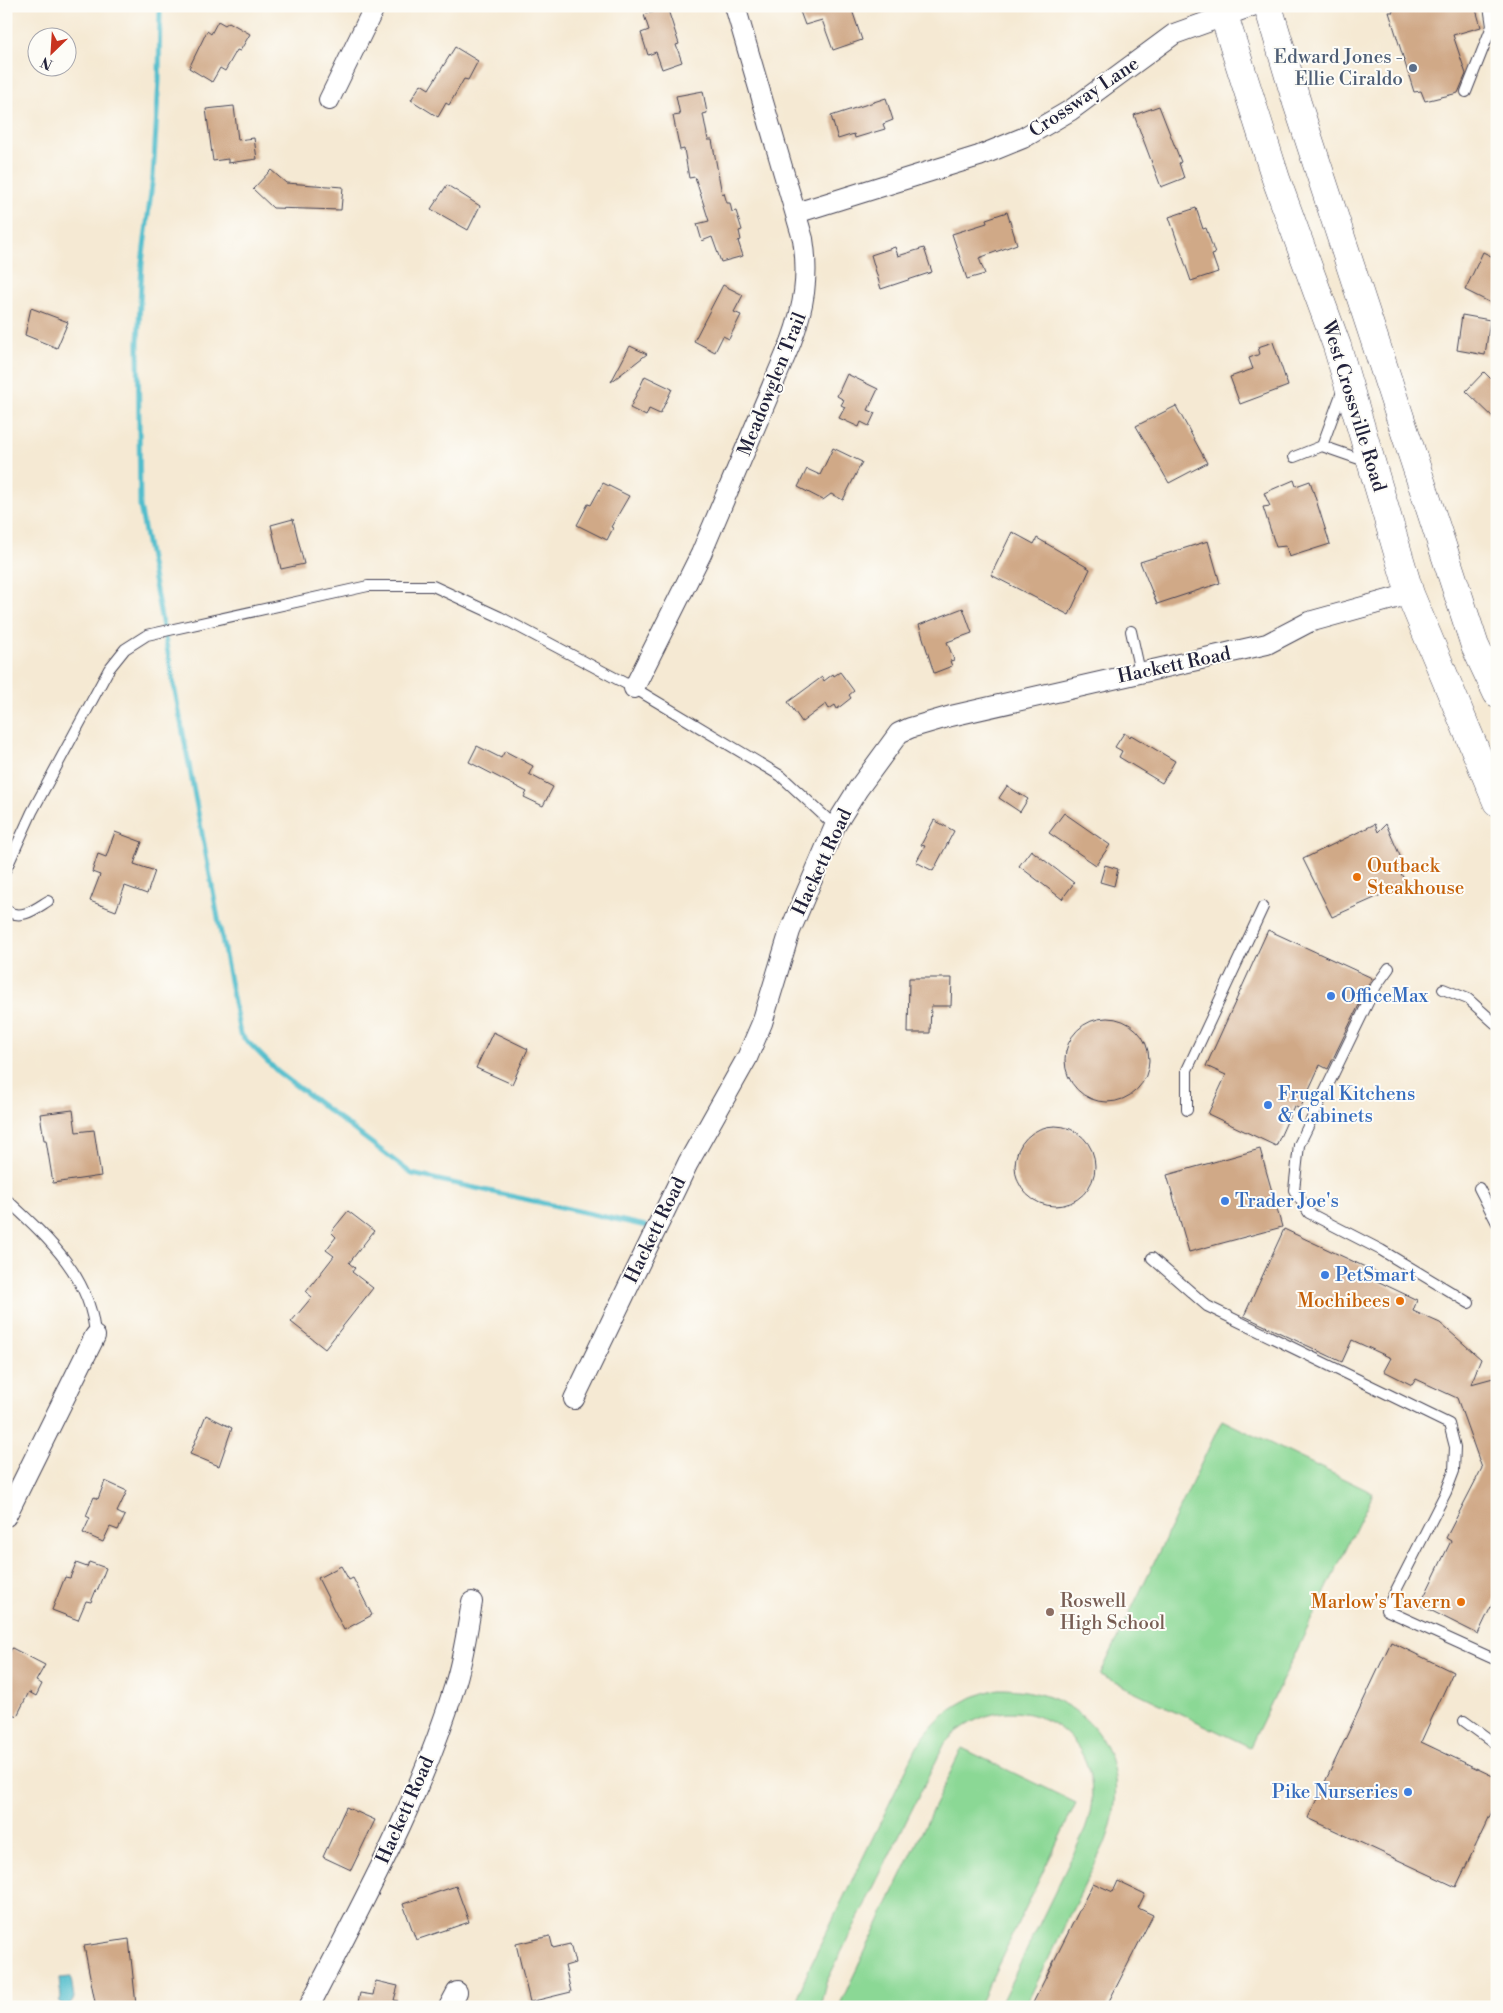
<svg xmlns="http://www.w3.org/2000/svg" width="1503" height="2013" font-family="'Libre Bodoni',serif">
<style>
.green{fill:#8bd895;stroke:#567d68}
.water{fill:#51bdcc;stroke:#3a7084}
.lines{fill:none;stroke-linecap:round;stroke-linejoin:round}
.stream{stroke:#51bdcc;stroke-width:5}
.building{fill:#d0a987}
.service-casing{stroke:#424052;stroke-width:12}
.minor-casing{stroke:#424052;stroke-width:22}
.primary-casing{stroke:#424052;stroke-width:29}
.service{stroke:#fff;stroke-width:10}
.minor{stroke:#fff;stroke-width:20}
.primary{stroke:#fff;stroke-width:28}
.service-dot{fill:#5c6f8a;stroke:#fdfcf7;stroke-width:2}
.food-dot{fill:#e8710a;stroke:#fdfcf7;stroke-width:2}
.shop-dot{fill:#3f7fe0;stroke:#fdfcf7;stroke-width:2}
.education-dot{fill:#8d6e63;stroke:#fdfcf7;stroke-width:2}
.labels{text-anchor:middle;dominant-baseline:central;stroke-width:4;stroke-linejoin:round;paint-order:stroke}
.service-label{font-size:19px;fill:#4e5e75;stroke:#fdfcf7;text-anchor:end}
.street-label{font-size:19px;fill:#22223b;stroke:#fdfcf7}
.food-label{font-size:19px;fill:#c56008;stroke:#fdfcf7;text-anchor:end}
.shop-label{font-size:19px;fill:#366cbe;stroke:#fdfcf7;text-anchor:start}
.education-label{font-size:19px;fill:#785e54;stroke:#fdfcf7;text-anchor:start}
</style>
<rect width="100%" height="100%" fill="#fdfcf7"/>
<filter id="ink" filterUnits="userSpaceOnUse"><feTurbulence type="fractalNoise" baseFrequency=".02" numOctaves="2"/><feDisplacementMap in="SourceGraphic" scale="10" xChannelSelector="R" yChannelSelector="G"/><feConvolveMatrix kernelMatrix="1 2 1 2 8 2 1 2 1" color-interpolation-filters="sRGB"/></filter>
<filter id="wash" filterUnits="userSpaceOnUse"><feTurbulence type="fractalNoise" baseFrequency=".0096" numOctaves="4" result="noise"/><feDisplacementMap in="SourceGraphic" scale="20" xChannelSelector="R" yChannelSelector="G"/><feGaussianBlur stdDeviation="1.12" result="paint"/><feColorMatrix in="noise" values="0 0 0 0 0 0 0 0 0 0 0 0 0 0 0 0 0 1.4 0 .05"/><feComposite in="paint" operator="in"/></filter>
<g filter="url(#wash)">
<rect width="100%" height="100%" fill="#f5e9d3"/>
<g class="green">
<path d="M1222 1420 1373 1493 1250 1747 1100 1675Z"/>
<path d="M998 1689C1087 1688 1138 1756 1106 1841L1025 2007H999L1085 1830C1120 1737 1014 1670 945 1743L826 1983 820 2007H798L800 1991 811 1964 917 1747C937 1715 961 1698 998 1689Z"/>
<path d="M962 1748 1076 1803 978 2007H847L840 2004Z"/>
</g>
<path class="water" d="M71 1977 74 1998 68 2007 59 2002 61 1998 59 1978Z"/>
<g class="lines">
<path class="stream" d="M160 6 159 81 153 176 142 263 138 343 140 506 240 1034 278 1072 412 1174 646 1226"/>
</g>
<g id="blocks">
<g class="building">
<path d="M798 6H854L855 9 852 10 862 40 833 50 822 20 805 25Z"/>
<path d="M1392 6H1475L1481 27 1453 35 1466 74 1458 93 1425 101 1421 91 1414 92 1389 12H1393Z"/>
<path d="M667 7 679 44 676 45 682 62 662 69 656 52 648 55 641 33 649 30 644 15Z"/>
<path d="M218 21 225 25 229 22 250 34 240 51 237 50 225 71 220 68 212 82 189 68 207 31 211 34Z"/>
<path d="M455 47 478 61 468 80 464 79 449 105 446 103 438 117 411 100 421 84 429 89Z"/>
<path d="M703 91 707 113 703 114 708 140H712L722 194 724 193 727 203H730L732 212 736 211 742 230 739 231 741 240 738 241 743 256 721 262 712 237 702 241 697 224 709 221 695 177 689 178 684 149 680 150 673 116 680 115 676 96Z"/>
<path d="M886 98 893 120 883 124 885 129 855 138 854 134 838 139 831 116Z"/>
<path d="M234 106 238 140 254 138 257 159 228 163V159L213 161 206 109Z"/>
<path d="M1159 106 1181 162 1179 163 1184 178 1161 187 1134 115Z"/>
<path d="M271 170 286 183 343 187 341 210 273 208 253 189Z"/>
<path d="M447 185 480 206 468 230 431 209Z"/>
<path d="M1196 208 1203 229 1206 228 1215 254 1212 255 1218 272 1191 281 1169 217Z"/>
<path d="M1007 212 1017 244 979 258 985 274 967 279 952 234 987 223 986 219Z"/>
<path d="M895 247 898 256 924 248 932 272 881 289 871 255Z"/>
<path d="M1483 252 1497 259V306L1465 290Z"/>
<path d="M723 285 743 295 734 312 741 315 729 339 723 336 715 352 694 341Z"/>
<path d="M31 308 68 322 57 348 25 335Z"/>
<path d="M1462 315 1490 320 1485 355 1457 350Z"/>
<path d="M1273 342 1288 386 1240 404 1230 377 1253 369 1249 358 1260 354 1258 347Z"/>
<path d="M630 346 647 354 611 382Z"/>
<path d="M1484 372 1497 385V421L1466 391Z"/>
<path d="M847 374 878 389 868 410 875 413 869 426 861 422 859 427 839 418 845 407 841 405 844 400 837 396Z"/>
<path d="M645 376 672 389 660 414 649 409 646 416 630 408Z"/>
<path d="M1176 406 1207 463 1169 483 1136 426Z"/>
<path d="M833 448 862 462 843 500 831 494 823 500 798 487 807 469 820 475Z"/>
<path d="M1294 480 1296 486 1310 481 1330 544 1289 557 1286 546 1276 547 1263 507 1270 506 1264 493Z"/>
<path d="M603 483 629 496 611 527 613 528 607 540 577 525 588 504 591 505Z"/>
<path d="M293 519 304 564 281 569 271 525Z"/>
<path d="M1012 532 1034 544 1037 538 1090 569 1069 615 991 575Z"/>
<path d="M1208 541 1220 583 1157 604 1140 562Z"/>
<path d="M963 608 972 633 947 642 954 660 950 661 952 666 934 673 919 625Z"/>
<path d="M840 672 854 691 849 695 851 698 837 709 835 705 829 709 826 704 802 722 788 702 822 677 824 681 833 674 834 676Z"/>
<path d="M1124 733 1130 737 1131 735 1175 761 1162 783 1119 757 1122 751 1115 747Z"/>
<path d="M477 746 501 758 505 751 533 766 529 774 553 787 543 806 524 797 527 792 469 762Z"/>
<path d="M1007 786 1028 799 1020 812 999 798Z"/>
<path d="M1064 813 1110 845 1096 865 1049 833Z"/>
<path d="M934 820 954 831 933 871 916 862 925 846 921 845Z"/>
<path d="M1375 824 1378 832 1386 824 1404 865 1399 869 1406 884 1332 917 1303 859Z"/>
<path d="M115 832 142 842 134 864 155 871 147 894 125 886 116 911 90 901 100 875 92 872 98 854 106 857Z"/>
<path d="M1031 850 1074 883 1062 899 1019 866Z"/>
<path d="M1105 865 1118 869 1114 886 1100 882Z"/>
<path d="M1268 930 1372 978 1328 1069 1320 1065 1300 1109 1294 1106 1276 1146 1208 1114 1226 1075 1206 1066Z"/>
<path d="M909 978H952L951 1006H931L930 1033H908Z"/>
<circle cx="1107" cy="1060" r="42"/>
<path d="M493 1032 528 1049 512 1084 476 1068Z"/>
<path d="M73 1110 76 1132 94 1130 101 1176 53 1183 46 1140H44L40 1114Z"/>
<circle cx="1055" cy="1166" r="40"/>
<path d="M1260 1149 1282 1227 1189 1252 1167 1175Z"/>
<path d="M348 1211 374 1231 349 1263 355 1268 352 1272 373 1288 325 1349 291 1322 312 1297 306 1292 334 1256 326 1250 336 1237 331 1232Z"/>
<path d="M1284 1229 1378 1273 1375 1280 1417 1300 1413 1311 1440 1323 1481 1359 1471 1384 1497 1377V1594L1478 1634 1420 1605 1451 1541 1446 1538 1482 1468 1457 1398 1416 1379 1412 1385 1384 1371 1391 1358 1352 1340 1342 1362 1244 1316Z"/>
<path d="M206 1415 232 1428 219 1466 190 1454Z"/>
<path d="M105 1481 127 1491 117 1512 125 1516 118 1530 110 1527 103 1542 83 1533 90 1518 86 1516 94 1497 98 1499Z"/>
<path d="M89 1562 106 1568 97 1591 96 1590 91 1602 86 1601 78 1620 52 1610 65 1577 70 1578 76 1563 87 1567Z"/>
<path d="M341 1566 349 1580 353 1578 372 1615 344 1630 318 1578Z"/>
<path d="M1391 1642 1453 1672 1421 1742 1497 1778V1801L1456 1887 1308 1818Z"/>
<path d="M12 1648 45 1665 36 1681 42 1684 36 1696 29 1692 17 1716 6 1711V1658Z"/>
<path d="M346 1807 375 1820 351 1870 323 1857Z"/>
<path d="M1118 1881 1145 1894 1138 1908 1153 1915 1106 2007H1031L1093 1883 1113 1892Z"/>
<path d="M456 1886 469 1922 416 1940 403 1904Z"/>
<path d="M550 1936 553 1948 570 1944 575 1963 565 1966 571 1992 530 2002 516 1944Z"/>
<path d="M129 1939 136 2005 96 2007 84 1946Z"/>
<path d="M376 1981 398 1986 394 2000 398 2001 397 2007H357L360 1993 373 1995Z"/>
</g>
</g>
</g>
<g filter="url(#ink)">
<use href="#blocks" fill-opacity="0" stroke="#424052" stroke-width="1"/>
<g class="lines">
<g class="service-casing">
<g id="service">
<path d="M1466 92 1492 26 1489 6"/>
<path d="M1322 446 1343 389"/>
<path d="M1294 457 1322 446 1368 462"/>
<path d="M1131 631 1140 672"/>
<path d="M6 869 32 812 109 669 125 649 147 635 368 586H433L500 617 634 688 781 776 835 826"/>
<path d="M6 910C21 921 35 909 48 901"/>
<path d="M1389 968 1376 986 1299 1145 1294 1190 1309 1213 1381 1250 1469 1303"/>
<path d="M1443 989 1468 999 1497 1025"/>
<path d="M1187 1110V1070L1263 907"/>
<path d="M1479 1188 1497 1223"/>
<path d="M6 1199C46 1236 92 1277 95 1336"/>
<path d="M1152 1258 1207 1306 1449 1424 1455 1447 1454 1471 1446 1492 1386 1610 1494 1659 1497 1653"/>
<path d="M1464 1721 1497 1745"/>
</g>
</g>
<g class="minor-casing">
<g id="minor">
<path d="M329 100 375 6"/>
<path d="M796 213 979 156 1023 138 1071 110 1174 34 1252 6"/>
<path d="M634 688 701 554 791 342C804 307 809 277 803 239L735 6"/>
<path d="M574 1399 688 1163 747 1058 762 1023 790 931 835 826 858 789 899 733 910 728 951 716 1267 644 1309 622 1410 594"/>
<path d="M6 1516 95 1336"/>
<path d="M309 2007C362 1903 420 1800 454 1688 463 1661 467 1631 472 1602"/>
<path d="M449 2007 457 1992"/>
</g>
</g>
<g class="primary-casing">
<g id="primary">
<path d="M1221 6 1276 179 1337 346 1410 594 1497 802"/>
<path d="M1268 6 1297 103 1475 646 1497 693"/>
</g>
</g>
<use href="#service" class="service"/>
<use href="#minor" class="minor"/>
<use href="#primary" class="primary"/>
</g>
</g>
<circle class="service-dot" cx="1413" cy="68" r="5"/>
<g class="food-dot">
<circle cx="1357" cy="877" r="5"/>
<circle cx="1400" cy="1301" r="5"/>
<circle cx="1461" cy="1602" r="5"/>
</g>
<g class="shop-dot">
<circle cx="1331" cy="996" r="5"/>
<circle cx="1268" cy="1105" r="5"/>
<circle cx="1225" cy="1201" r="5"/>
<circle cx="1325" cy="1275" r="5"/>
<circle cx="1408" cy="1792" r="5"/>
</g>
<circle class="education-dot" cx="1050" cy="1612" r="5"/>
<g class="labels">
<g class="service-label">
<text x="1403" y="57">Edward Jones -<tspan x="1403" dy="22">Ellie Ciraldo</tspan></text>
</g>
<g class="street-label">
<text transform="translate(1084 97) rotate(-34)">Crossway Lane</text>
<text transform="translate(772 384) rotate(-68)">Meadowglen Trail</text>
<text transform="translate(1354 406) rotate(73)">West Crossville Road</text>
<text transform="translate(1174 665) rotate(-12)">Hackett Road</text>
<text transform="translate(822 862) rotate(-65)">Hackett Road</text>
<text transform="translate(655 1230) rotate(-64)">Hackett Road</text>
<text transform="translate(405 1810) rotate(-66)">Hackett Road</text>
</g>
<g class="food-label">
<text x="1367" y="866" text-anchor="start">Outback<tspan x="1367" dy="22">Steakhouse</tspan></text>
<text x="1390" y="1301">Mochibees</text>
<text x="1451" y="1602">Marlow's Tavern</text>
</g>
<g class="shop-label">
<text x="1341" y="996">OfficeMax</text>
<text x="1278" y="1094">Frugal Kitchens<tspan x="1278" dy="22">&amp; Cabinets</tspan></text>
<text x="1235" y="1201">Trader Joe's</text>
<text x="1335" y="1275">PetSmart</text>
<text x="1398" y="1792" text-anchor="end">Pike Nurseries</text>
</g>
<g class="education-label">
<text x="1060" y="1601">Roswell<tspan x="1060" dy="22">High School</tspan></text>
</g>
</g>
<rect width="1503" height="2013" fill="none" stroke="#fdfcf7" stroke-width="25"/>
<g transform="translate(52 52) rotate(205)"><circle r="24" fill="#fdfcf7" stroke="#a5a5ac"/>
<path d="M0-4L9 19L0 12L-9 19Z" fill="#c8321e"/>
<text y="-8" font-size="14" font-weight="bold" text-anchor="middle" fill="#22223b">N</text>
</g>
</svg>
